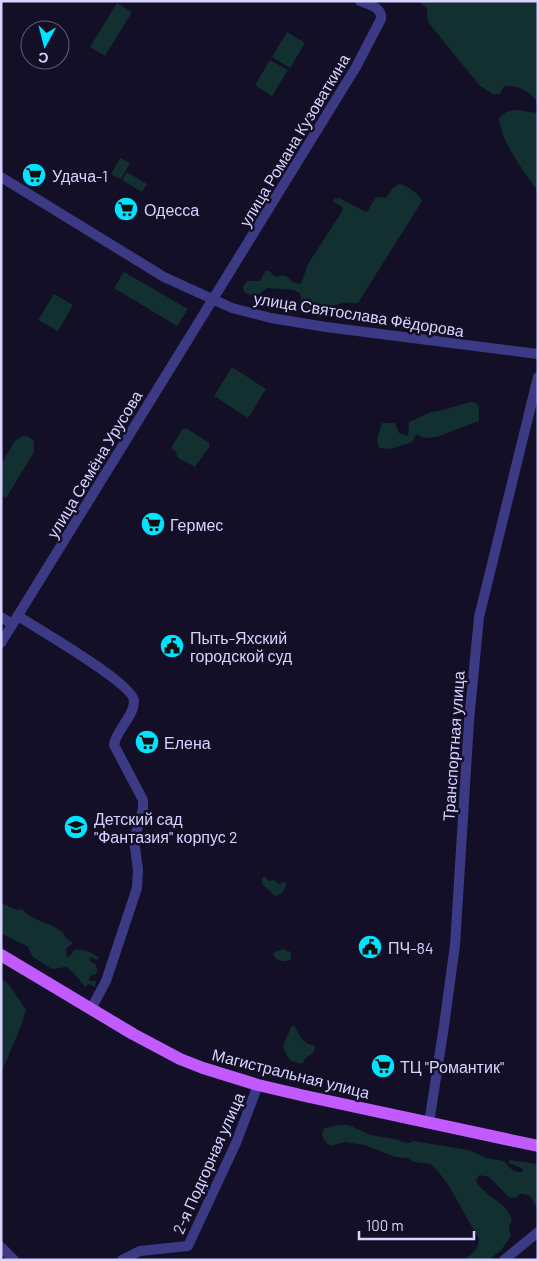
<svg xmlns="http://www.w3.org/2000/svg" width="539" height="1261" font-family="Barlow,sans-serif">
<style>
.green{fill:#12302f}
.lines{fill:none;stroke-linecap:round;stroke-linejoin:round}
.minor{stroke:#3d3a85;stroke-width:10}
.major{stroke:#c25bff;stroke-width:12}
.labels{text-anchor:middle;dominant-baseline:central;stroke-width:5;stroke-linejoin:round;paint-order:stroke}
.street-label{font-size:16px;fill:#d9d4ff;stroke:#130f26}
.poi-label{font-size:16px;fill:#d9d4ff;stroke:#130f26;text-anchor:start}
</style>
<rect width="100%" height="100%" fill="#130f26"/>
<g class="green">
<path d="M417 1H538V103C531 91 517 85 504 86L500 94H493L480 86 428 22 427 8Z"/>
<path d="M117 3 132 12 105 56 90 47Z"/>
<path d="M287 32 305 43 290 68 272 57Z"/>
<path d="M270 60 288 70 272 96 255 85Z"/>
<path d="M516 110 538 113V191C524 173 500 139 499 118L506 112Z"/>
<path d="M120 158 130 163 121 179 111 174Z"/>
<path d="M127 172 147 184 142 192 122 180Z"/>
<path d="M399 184C407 185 419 194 422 201L358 303C353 303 347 302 342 303 326 307 313 319 299 306L301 298 300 293 294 290 267 288 255 297 244 292 243 287 247 281H260L265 271H269L276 277C284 275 287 275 292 282L301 284 308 264 343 210 342 207 334 202V199L339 198 366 212 369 210 370 206 376 197 386 198 393 188Z"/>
<path d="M124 272 188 309 177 326 114 288Z"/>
<path d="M54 294 73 305 58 331 38 320Z"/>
<path d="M232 367 266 389 248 418 214 396Z"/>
<path d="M470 402 476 403 479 407V421L437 437 425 438 416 434 412 442 391 449 379 448 377 440 382 423H395L399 433 408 436 409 422 431 412 439 411Z"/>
<path d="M186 428 209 443V447L195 467 178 458 175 451 171 448 182 430Z"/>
<path d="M23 436 29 437 34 441V452L6 498 1 495V464L15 441Z"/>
<path d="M264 876 269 881 274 880 279 884 286 882C287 887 281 896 275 896L262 884V879Z"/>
<path d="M1 903 17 910 22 909C25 912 28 915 32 917 43 923 61 926 67 939L72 942V944L66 948 67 957H69L74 950C83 948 92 952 99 958L97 960 91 957 89 960 95 964 98 970 96 974 90 976 89 980 90 981H96L95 987 89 984 85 987 74 973 66 967 52 969 33 957 28 947 1 933Z"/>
<path d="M283 949 291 952V959C285 963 278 961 274 956L273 953Z"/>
<path d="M1 978 10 986 26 1010 21 1026 1 1073Z"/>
<path d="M291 1026 295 1027C301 1038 302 1043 315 1046L314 1052 306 1058 302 1064 291 1061C277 1042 286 1045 291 1026Z"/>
<path d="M339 1125H349L370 1135 399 1140 401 1142 409 1143 413 1141 469 1150 486 1158 504 1161C508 1167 515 1174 523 1172V1169L509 1163V1160L538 1164V1206L534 1204C533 1196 528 1194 520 1194L517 1197 510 1198 489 1177 479 1175 476 1181C483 1196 507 1202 511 1218 513 1222 509 1225 509 1229 509 1232 511 1234 511 1236L502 1249 489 1260H463C472 1254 479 1250 479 1239L449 1186 437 1170 431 1164 415 1162 407 1158 395 1157 365 1145 345 1142 330 1146C324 1141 320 1136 324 1128Z"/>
</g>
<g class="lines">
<g class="minor">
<path d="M1 177 164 277 232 308 271 318 326 327 538 354"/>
<path d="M18 616C35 627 134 684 134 701 134 717 116 730 114 745L143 800V809L134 840 138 870 137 888 106 981 91 1009"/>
<path d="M1 617 12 624"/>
<path d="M1 643 356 67 381 19C382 7 370 5 360 1"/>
<path d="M429 1123 444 1026 455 945 469 721 479 617 538 377"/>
<path d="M1 1247 14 1260"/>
<path d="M122 1260 140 1251 188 1246 236 1143 258 1085"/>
<path d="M504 1260 538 1232"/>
</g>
<path class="major" d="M1 955 133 1034 180 1059 203 1068 258 1085 305 1096 538 1146"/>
</g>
<defs>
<g id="supermarket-disc" transform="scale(1.25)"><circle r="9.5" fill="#00e5ff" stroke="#130f26"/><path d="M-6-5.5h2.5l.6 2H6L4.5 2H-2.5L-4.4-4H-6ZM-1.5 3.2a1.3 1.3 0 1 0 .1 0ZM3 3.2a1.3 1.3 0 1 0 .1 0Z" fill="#111"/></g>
<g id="civic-disc" transform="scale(1.25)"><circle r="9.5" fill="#00e5ff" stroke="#130f26"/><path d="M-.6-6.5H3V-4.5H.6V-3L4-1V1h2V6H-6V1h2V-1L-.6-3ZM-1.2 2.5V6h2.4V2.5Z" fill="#111"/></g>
<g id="school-disc" transform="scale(1.25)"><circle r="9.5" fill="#00e5ff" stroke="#130f26"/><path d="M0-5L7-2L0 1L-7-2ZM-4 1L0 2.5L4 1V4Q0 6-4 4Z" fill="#111"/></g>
</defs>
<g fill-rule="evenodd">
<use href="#supermarket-disc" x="34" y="175"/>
<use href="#supermarket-disc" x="126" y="209"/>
<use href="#supermarket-disc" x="153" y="524"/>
<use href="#civic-disc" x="172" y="646"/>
<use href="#supermarket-disc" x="147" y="742"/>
<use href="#school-disc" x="76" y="827"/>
<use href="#civic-disc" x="370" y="947"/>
<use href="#supermarket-disc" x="383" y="1066"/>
</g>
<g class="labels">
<g class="street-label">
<text transform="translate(294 140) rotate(-59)">улица Романа Кузоваткина</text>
<text transform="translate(359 314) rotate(9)">улица Святослава Фёдорова</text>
<text transform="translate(94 464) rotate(-59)">улица Семёна Урусова</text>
<text transform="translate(453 746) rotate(-86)">Транспортная улица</text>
<text transform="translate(291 1073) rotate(14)">Магистральная улица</text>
<text transform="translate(208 1163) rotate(-66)">2-я Подгорная улица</text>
</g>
<g class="poi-label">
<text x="52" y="175">Удача-1</text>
<text x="144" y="209">Одесса</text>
<text x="170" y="524">Гермес</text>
<text x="190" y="637">Пыть-Яхский<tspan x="190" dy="18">городской суд</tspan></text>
<text x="164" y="742">Елена</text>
<text x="94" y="818">Детский сад<tspan x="94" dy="18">"Фантазия" корпус 2</tspan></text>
<text x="388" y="947">ПЧ-84</text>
<text x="400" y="1066">ТЦ "Романтик"</text>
</g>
</g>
<rect width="539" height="1261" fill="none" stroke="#d9d4ff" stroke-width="5"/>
<g transform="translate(45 45) rotate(187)"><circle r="24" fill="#130f26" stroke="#625e7d"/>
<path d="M0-4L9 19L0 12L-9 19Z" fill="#00e5ff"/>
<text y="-8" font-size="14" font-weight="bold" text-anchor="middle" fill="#d9d4ff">С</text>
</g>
<path d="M359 1231v8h115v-8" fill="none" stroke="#d9d4ff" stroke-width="2.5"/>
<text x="366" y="1231" font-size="15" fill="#d9d4ff" stroke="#130f26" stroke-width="4" paint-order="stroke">100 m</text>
</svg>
